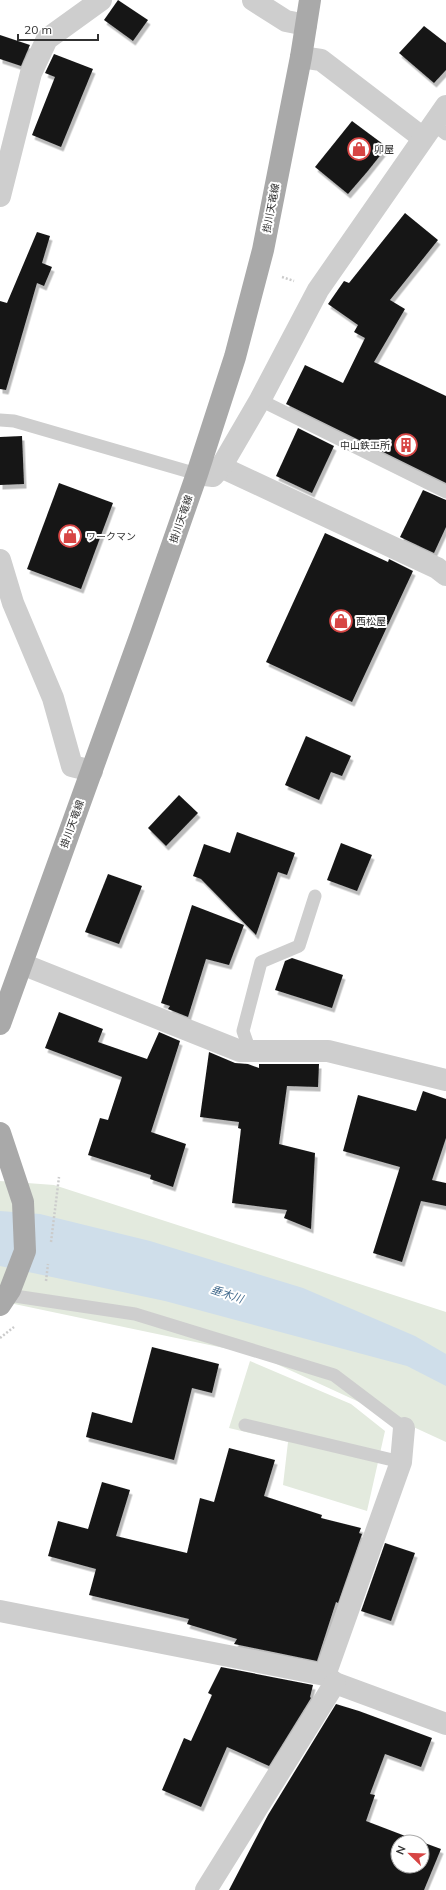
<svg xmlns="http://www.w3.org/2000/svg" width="446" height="1890" font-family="Mulish,'Noto Sans JP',sans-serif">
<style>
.green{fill:#e3eade}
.water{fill:#cfdeea}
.building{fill:#181818;filter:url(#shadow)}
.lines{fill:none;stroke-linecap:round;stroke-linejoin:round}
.path{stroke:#cbcbcb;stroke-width:2.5;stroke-dasharray:2 2;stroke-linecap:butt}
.service{stroke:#cecece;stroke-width:13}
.minor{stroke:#cecece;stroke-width:22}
.tertiary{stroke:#cecece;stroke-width:22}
.primary{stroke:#a9a9a9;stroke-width:22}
.labels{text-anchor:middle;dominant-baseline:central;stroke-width:4;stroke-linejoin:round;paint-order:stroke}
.poi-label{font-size:10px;fill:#313131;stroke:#fff;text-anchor:start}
.street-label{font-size:10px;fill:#313131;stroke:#fff}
.water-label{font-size:11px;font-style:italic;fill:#456c8e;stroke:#fff}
</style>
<defs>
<filter id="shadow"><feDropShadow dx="2.5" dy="4.5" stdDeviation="0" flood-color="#0004"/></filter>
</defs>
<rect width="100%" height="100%" fill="#fff"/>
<g class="green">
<path d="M0 1181 54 1185 446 1312V1442L257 1355 0 1301Z"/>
<path d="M250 1361 351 1404 385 1431 367 1511 283 1485 288 1442 229 1428Z"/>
</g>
<path class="water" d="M0 1211 40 1214 150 1241 303 1288 415 1336 446 1354V1386L407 1366 165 1301 0 1266Z"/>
<g class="building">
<path d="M118 0 148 20 133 41 104 20Z"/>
<path d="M424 26 446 43V70L434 83 399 53Z"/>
<path d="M0 35 30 45 21 66 0 59Z"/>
<path d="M54 54 93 69 61 147 32 135 55 77 45 73Z"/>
<path d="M352 121 387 147 367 172 348 194 315 167Z"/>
<path d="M405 213 438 240 390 300 405 309 374 362 446 396V483L286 404 305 365 343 383 365 338 354 332 358 325 328 304 344 281 349 283Z"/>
<path d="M37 232 50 236 42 263 52 267 44 286 37 283 6 390 0 389V301L7 303Z"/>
<path d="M298 428 334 446 312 493 276 476Z"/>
<path d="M22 436 24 484 0 485V437Z"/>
<path d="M59 483 113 503 81 589 27 569Z"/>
<path d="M423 490 446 500V527L434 553 400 537Z"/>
<path d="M325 533 388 562 389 559 413 571 352 702 266 662Z"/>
<path d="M306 736 351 756 342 776 331 772 319 800 285 785Z"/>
<path d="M179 795 198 813 166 846 148 828Z"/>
<path d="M237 832 295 853 287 875 278 872 256 935 201 879 193 876 204 844 230 853Z"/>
<path d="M341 843 372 855 357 891 327 880Z"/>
<path d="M108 874 142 886 119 944 85 932Z"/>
<path d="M192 905 244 925 229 965 206 959 188 1017 168 1009 170 1006 161 1003Z"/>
<path d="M292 958 343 975 332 1008 275 990 285 961Z"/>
<path d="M59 1012 103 1029 98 1042 147 1059 159 1032 180 1041 151 1132 186 1144 173 1187 150 1179 151 1175 88 1155 100 1118 108 1120 122 1077 45 1048Z"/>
<path d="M209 1052 235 1063 248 1064 259 1068V1064H319L318 1087 287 1086 279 1144 315 1153 311 1229 284 1218 287 1210 232 1203 241 1129 238 1128 239 1122 200 1117Z"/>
<path d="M423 1091 446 1099V1138L432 1180 446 1183V1206L421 1201 402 1262 373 1253 400 1167 343 1151 358 1095 416 1111Z"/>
<path d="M152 1347 219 1364 212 1393 192 1388 174 1460 86 1437 92 1412 132 1423Z"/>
<path d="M229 1448 275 1460 264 1496 322 1515 321 1518 361 1528 359 1533 362 1534 338 1603 336 1602 317 1661 234 1644 237 1639 187 1624 189 1619 89 1595 96 1569 48 1556 58 1521 88 1529 102 1482 130 1490 116 1536 187 1553 200 1498 214 1502Z"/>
<path d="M385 1543 415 1553 391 1621 361 1611Z"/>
<path d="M221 1667 313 1685 310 1697 311 1698 269 1766 227 1747 201 1807 162 1790 184 1738 191 1741 212 1695 208 1693Z"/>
<path d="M336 1704 359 1711 432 1738 421 1767 385 1754 370 1794 375 1795 366 1821 421 1842H398V1866H422V1842L441 1849 424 1890H229L268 1815Z"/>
</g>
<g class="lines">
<g class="path">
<path d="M282 277 294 281"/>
<path d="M51 1242 59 1177"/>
<path d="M46 1281 48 1264"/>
<path d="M0 1338 14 1327"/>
</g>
<g class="service">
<path d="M433 124 446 134"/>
<path d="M260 400 446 492"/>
<path d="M0 420 14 421 197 474"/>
<path d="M250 1051 243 1031 261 962 299 946 315 896"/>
<path d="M8 1295 135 1314 334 1375 404 1428"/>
<path d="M245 1425 401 1462"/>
</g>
<g class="minor">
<path d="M253 0 286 21 306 25"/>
<path d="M301 57 321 60 423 138"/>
<path d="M0 196 31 73 47 39 101 0"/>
<path d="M221 467 437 568 446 575"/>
<path d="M0 560 13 603 53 698 72 766 92 771"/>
<path d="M22 964 240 1051H328L446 1080"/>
<path d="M0 1611 325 1675 335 1683 446 1724"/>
<path d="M325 1675 401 1462 404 1428"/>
<path d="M206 1890 335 1683"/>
</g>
<path class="tertiary" d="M197 474 213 476 221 467 260 400 318 290 446 106"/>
<g class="primary">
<path d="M0 1024 141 634 197 474 235 357 263 250 301 57 310 0"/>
<path d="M0 1133 23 1202 25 1251 10 1290 0 1305"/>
</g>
</g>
<defs>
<g id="shop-ring" transform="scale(1.15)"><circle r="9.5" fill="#fff" stroke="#d74544" stroke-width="1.5"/><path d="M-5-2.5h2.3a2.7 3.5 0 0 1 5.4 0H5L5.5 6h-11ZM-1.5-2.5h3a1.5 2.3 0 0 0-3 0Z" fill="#d74544"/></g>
<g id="building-ring" transform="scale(1.15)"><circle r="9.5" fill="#fff" stroke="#d74544" stroke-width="1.5"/><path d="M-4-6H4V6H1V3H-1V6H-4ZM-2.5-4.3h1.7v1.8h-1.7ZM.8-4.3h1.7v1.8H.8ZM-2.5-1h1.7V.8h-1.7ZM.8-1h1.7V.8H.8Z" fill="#d74544"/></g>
</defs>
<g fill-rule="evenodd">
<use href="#shop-ring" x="359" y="149"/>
<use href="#building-ring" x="406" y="445"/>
<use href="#shop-ring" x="70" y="536"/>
<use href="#shop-ring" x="341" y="621"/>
</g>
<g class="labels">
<g class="poi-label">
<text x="374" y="149">卯屋</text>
<text x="390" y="445" text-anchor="end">中山鉄工所</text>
<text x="86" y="536">ワークマン</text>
<text x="356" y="621">西松屋</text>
</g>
<g class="street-label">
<text transform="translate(271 208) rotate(-79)">掛川天竜線</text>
<text transform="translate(181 519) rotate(-71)">掛川天竜線</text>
<text transform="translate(72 824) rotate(-70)">掛川天竜線</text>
</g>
<g class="water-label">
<text transform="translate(227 1294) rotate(19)">垂木川</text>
</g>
</g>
<g transform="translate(410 1854) rotate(293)"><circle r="19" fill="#ffffff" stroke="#adadad"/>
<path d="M0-3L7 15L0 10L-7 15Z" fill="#d74544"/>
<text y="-6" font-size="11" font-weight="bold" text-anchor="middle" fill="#313131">N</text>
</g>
<path d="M18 34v6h80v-6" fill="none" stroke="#313131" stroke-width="2"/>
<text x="24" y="34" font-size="12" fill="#313131" stroke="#ffffff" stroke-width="3" paint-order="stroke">20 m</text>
</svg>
